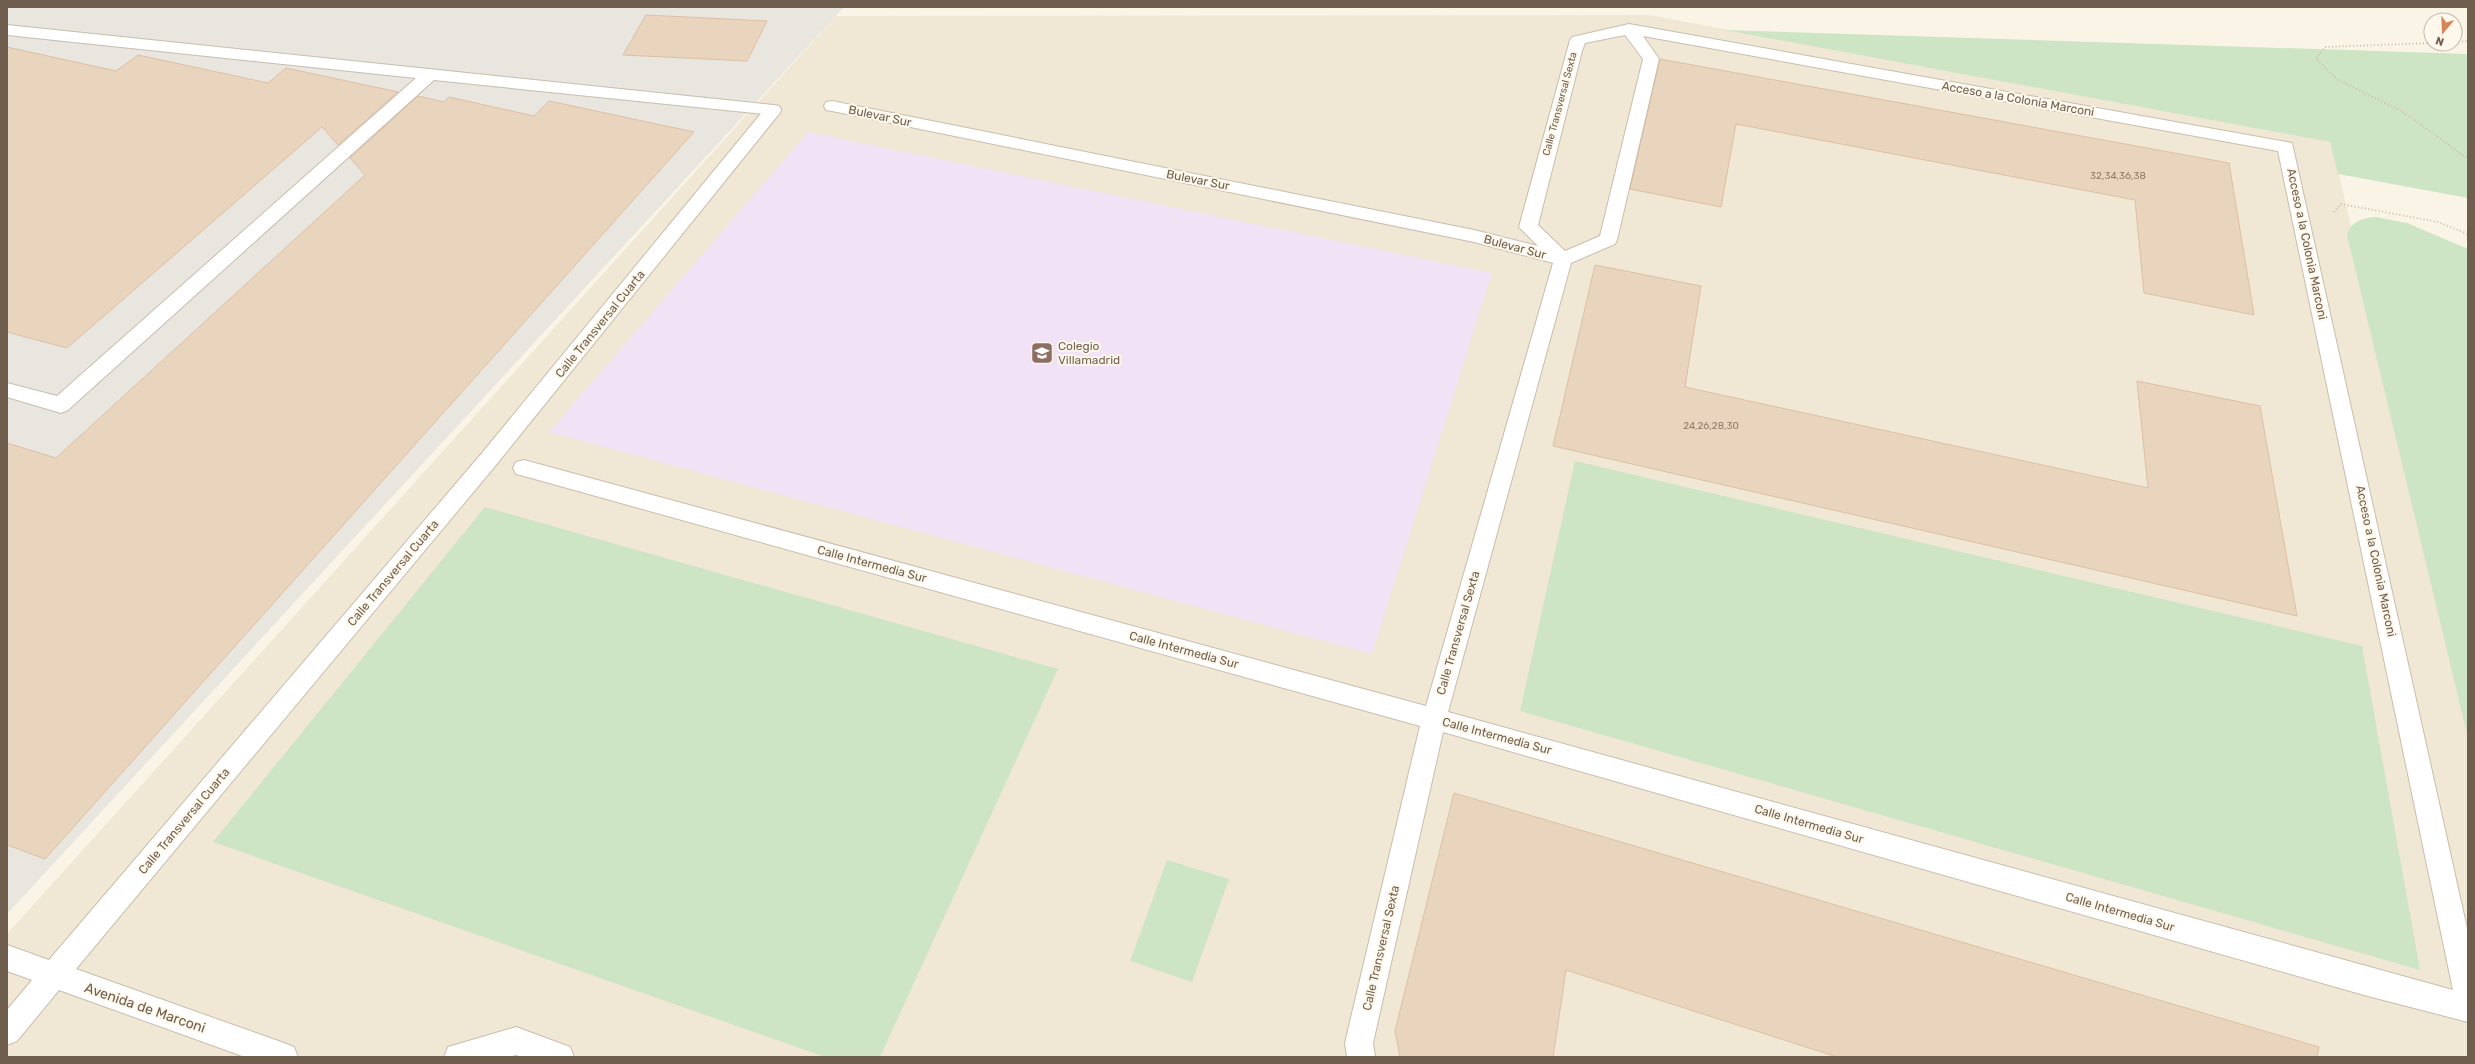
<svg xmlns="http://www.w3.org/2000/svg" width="2475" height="1064" font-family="Rubik,sans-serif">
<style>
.residential{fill:#f0e7d4}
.industrial{fill:#e9e5df}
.education{fill:#f1e2f5}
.green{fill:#cee5c5}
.building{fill:#e9d5be;stroke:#dcc0a2}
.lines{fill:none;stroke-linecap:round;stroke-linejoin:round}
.lane-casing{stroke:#c9bdad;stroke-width:2}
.street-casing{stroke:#c9bdad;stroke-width:2}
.path{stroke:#d0bba4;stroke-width:2;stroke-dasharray:1 2.5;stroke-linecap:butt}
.lane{fill:#fff;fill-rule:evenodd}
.street{fill:#fff;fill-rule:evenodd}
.labels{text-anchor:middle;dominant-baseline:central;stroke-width:4;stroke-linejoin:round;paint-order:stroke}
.far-street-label{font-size:10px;fill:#6f5e4d;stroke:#fdf8eb}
.number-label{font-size:10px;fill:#8e7c69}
.street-label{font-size:12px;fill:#6f5e4d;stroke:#fdf8eb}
.education-label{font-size:12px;fill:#785e54;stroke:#fdf8eb;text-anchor:start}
.near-street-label{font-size:14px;fill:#6f5e4d;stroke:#fdf8eb}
</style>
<rect width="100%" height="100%" fill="#f9f4e5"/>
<path class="residential" d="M1649 15 2331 142 2468 715V1057H7V934L836 16Z"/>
<path class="industrial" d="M7 7H844L7 914Z"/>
<path class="education" d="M808 132 1492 273 1372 654 549 432Z"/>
<g class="green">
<path d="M1725 30 2468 54V198L2338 174 2330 142Z"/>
<path d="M2376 217 2407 223 2468 249V738L2347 235C2351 221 2363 218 2376 217Z"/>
<path d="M1575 461 2362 646 2420 970 1520 711Z"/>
<path d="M485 507 1058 669 880 1057H825L213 842Z"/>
<path d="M1167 860 1229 879 1192 982 1130 961Z"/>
</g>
<g class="building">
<path d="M646 15 767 21 747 61 623 55Z"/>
<path d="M7 47 116 71 138 55 268 83 286 68 398 92 338 145 322 127 67 348 7 332Z"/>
<path d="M1660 59 2229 163 2254 315 2144 293 2135 200 1736 124 1721 207 1630 189Z"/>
<path d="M418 96 444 102 449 97 534 116 549 101 694 132 45 859 7 845V443L56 458 365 175 350 158Z"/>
<path d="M1595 265 1701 286 1685 387 2148 488 2137 381 2260 406 2297 616 1553 446Z"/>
<path d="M1454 793 2319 1047 2317 1057H1837L1566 970 1553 1057H1400L1395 1031Z"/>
</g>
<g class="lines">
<g class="lane-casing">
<path id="lane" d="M7 25 773 105 779 106 781 110 779 114 773 115 434 80 68 410 61 413 7 397V383L57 396 416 78 7 35Z"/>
</g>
<g class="street-casing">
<g id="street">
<path d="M1629 24 2292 143 2468 933V1022L2364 995 1443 732 1373 1043 1375 1057H1347L1345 1043 1420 726 524 476 516 474 513 468 516 462 524 460 1426 706 1553 263 1474 242 832 111 826 110 824 106 826 102 832 101 1474 230 1538 246 1519 227 1570 40 1572 37ZM1625 35 1643 59 1600 236 1565 251 1538 225 1582 51 1585 43ZM1643 36 2278 151 2453 990 1448 712 1571 263 1615 244 1617 240 1659 59Z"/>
<path d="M773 105 779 106 781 110 779 114 496 465 76 969 284 1043 294 1047 298 1057H245L59 990 17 1041 7 1045V1010L32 980 7 971V945L49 960 482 453 767 106Z"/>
<path d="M516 1027 570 1047 574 1057H521L516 1055 509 1057H444L448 1047Z"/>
</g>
</g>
<g class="path">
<path d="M2455 42 2468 41"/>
<path d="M2431 43 2325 47 2316 59 2337 79 2405 113 2468 159"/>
<path d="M2334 212 2341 204 2438 222 2468 234"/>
</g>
<use href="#lane" class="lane"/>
<use href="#street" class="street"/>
</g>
<defs>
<g id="school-square" transform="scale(1.15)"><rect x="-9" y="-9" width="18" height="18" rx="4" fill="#8d6e63" stroke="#fdf8eb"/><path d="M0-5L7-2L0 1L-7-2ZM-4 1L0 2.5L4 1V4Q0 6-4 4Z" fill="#fff"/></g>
</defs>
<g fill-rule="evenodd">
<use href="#school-square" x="1042" y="353"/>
</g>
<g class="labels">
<g class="far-street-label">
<text transform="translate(1560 104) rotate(-75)">Calle Transversal Sexta</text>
</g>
<g class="number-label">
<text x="2118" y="176">32,34,36,38</text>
<text x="1711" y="426">24,26,28,30</text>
</g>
<g class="street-label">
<text transform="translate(2018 99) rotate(10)">Acceso a la Colonia Marconi</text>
<text transform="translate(880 116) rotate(12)">Bulevar Sur</text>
<text transform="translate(1198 180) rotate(11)">Bulevar Sur</text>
<text transform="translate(2307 244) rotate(78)">Acceso a la Colonia Marconi</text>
<text transform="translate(1515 247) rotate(15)">Bulevar Sur</text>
<text transform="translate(600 324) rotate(-51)">Calle Transversal Cuarta</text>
<text transform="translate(2376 561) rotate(78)">Acceso a la Colonia Marconi</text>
<text transform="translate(872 564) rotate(15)">Calle Intermedia Sur</text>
<text transform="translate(393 573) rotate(-50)">Calle Transversal Cuarta</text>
<text transform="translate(1458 633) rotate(-74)">Calle Transversal Sexta</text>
<text transform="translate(1184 650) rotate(15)">Calle Intermedia Sur</text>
<text transform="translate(1497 736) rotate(15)">Calle Intermedia Sur</text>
<text transform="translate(184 821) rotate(-50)">Calle Transversal Cuarta</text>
<text transform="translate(1809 824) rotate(16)">Calle Intermedia Sur</text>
<text transform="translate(2120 912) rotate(16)">Calle Intermedia Sur</text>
<text transform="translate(1381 948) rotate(-77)">Calle Transversal Sexta</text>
</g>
<g class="education-label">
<text x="1058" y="346">Colegio<tspan x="1058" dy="14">Villamadrid</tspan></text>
</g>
<g class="near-street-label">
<text transform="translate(145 1008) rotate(19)">Avenida de Marconi</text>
</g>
</g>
<rect width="2475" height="1064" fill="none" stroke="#6f5e4d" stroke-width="16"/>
<g transform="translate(2443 32) rotate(199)"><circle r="19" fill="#fdf8eb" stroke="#c4baac"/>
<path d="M0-3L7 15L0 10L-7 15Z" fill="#d48659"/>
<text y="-6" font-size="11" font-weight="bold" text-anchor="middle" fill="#6f5e4d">N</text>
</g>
</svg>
